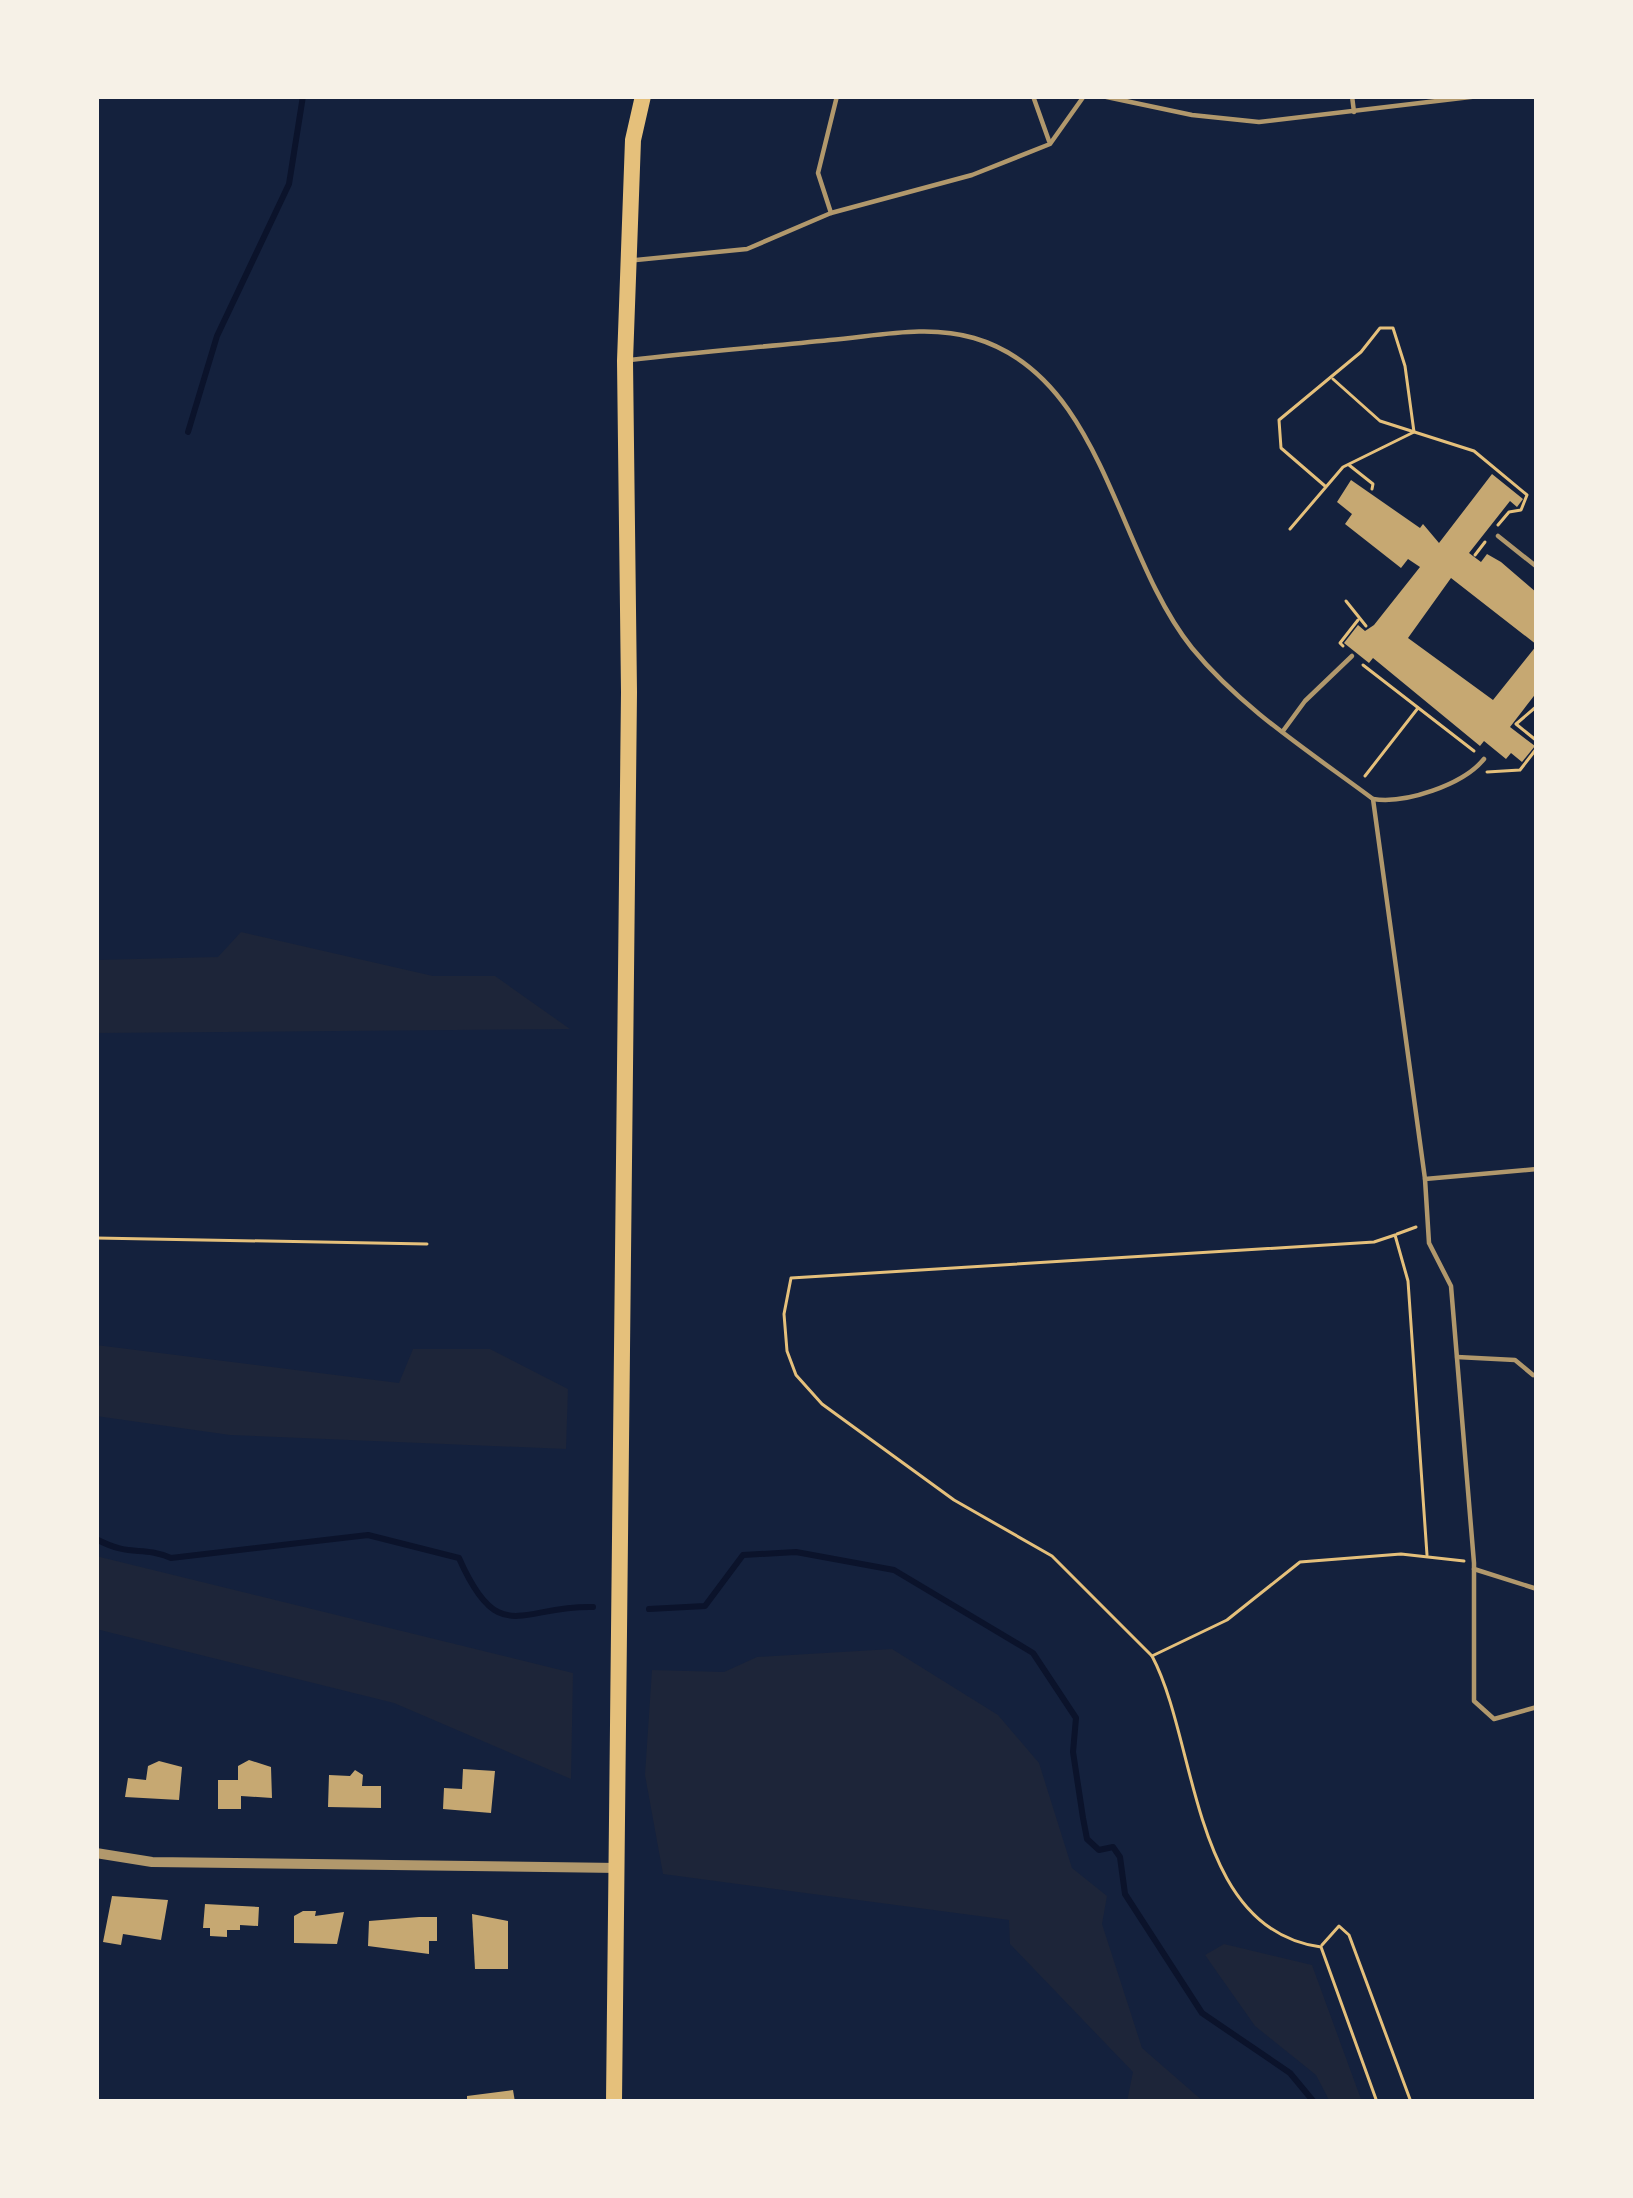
<svg xmlns="http://www.w3.org/2000/svg" width="1633" height="2198" font-family="'PT Sans Narrow',sans-serif">
<style>
.green{fill:#1d2539}
.lines{fill:none;stroke-linecap:round;stroke-linejoin:round}
.stream{stroke:#0b132b;stroke-width:6}
.building{fill:#c6a872;fill-rule:evenodd}
.path{stroke:#e5c07b;stroke-width:3}
.service{stroke:#b1986c;stroke-width:4.5}
.minor{stroke:#b1986c;stroke-width:10}
.primary{stroke:#e5c07b;stroke-width:16}
</style>
<rect width="100%" height="100%" fill="#14213d"/>
<g class="green">
<path d="M241 932 433 976H495L570 1029 96 1033V960L218 957Z"/>
<path d="M96 1345 399 1383 413 1349H490L568 1389 566 1449 230 1435 96 1416Z"/>
<path d="M96 1556 573 1673 571 1779 394 1703 96 1629Z"/>
<path d="M892 1649 998 1715 1039 1763 1072 1868 1107 1896 1102 1924 1142 2048 1204 2102H1127L1133 2072 1010 1944 1009 1920 663 1874 645 1775 652 1670 724 1672 757 1657Z"/>
<path d="M1224 1944 1312 1965 1362 2102H1330L1316 2075 1255 2026 1205 1955Z"/>
</g>
<g class="lines">
<g class="stream">
<path d="M188 432 217 336 289 184 303 96"/>
<path d="M96 1539C132 1558 140 1545 171 1558L368 1535 459 1558C499 1649 521 1605 593 1607"/>
<path d="M649 1609 705 1606 743 1555 796 1552 894 1570 1033 1653 1076 1718 1073 1752 1083 1818 1087 1839 1099 1850 1113 1847 1120 1857 1125 1894 1202 2013 1290 2073 1314 2102"/>
</g>
</g>
<g class="building">
<path d="M1492 474 1523 499 1517 507 1510 501 1469 553 1481 562 1487 554 1501 562 1537 593V692L1510 727 1535 746 1522 762 1511 753 1506 759 1484 741 1480 746 1373 658 1369 663 1344 643 1358 625 1365 631 1374 625 1420 567 1408 559 1401 568 1345 524 1352 514 1337 502 1351 480 1420 528 1423 524 1439 543ZM1451 578 1537 645 1493 700 1408 638Z"/>
<path d="M249 1760 271 1767 272 1798 241 1796V1809H218V1780H238V1766Z"/>
<path d="M159 1761 182 1767 179 1800 125 1797 128 1778 146 1780 148 1766Z"/>
<path d="M463 1769 495 1771 491 1813 443 1809 444 1788 462 1789Z"/>
<path d="M355 1770 363 1775 362 1786H381V1808L328 1807 329 1775 350 1776Z"/>
<path d="M112 1896 168 1900 161 1940 123 1934 121 1945 103 1942Z"/>
<path d="M205 1904 259 1907 258 1926 240 1925V1930H227V1937L210 1936V1928H203Z"/>
<path d="M303 1911H316L315 1916 344 1912 337 1944 294 1943V1916Z"/>
<path d="M472 1914 508 1921V1969H475Z"/>
<path d="M419 1917H437V1941H429V1954L368 1946 369 1921Z"/>
<path d="M513 2090 515 2102H467V2096Z"/>
</g>
<g class="lines">
<g class="path">
<path d="M1333 379 1380 421 1474 451 1527 495 1521 510 1509 512 1498 525"/>
<path d="M1349 465 1373 484 1372 489"/>
<path d="M1290 529 1343 467 1414 432 1405 366 1393 328H1380L1361 352 1279 420 1281 448 1325 486"/>
<path d="M1475 555 1485 542"/>
<path d="M1346 601 1366 626"/>
<path d="M1343 646 1340 643 1358 620"/>
<path d="M1363 665 1474 751"/>
<path d="M1537 706 1516 724 1537 741"/>
<path d="M1487 772 1520 770 1537 748"/>
<path d="M1365 776 1418 708"/>
<path d="M1397 1234 1416 1227"/>
<path d="M96 1238 427 1244"/>
<path d="M1152 1656 1052 1556 954 1500 822 1404 796 1375 787 1351 784 1314 791 1278 1374 1242 1395 1235 1408 1281 1427 1555"/>
<path d="M1322 1945 1339 1926 1349 1935 1411 2102"/>
<path d="M1377 2102 1321 1947C1191 1930 1198 1742 1152 1656L1227 1620 1300 1562 1401 1554 1464 1561"/>
</g>
<g class="service">
<path d="M1033 96 1049 141"/>
<path d="M1102 96 1192 115 1259 122 1479 96"/>
<path d="M1352 96 1354 112"/>
<path d="M831 213 818 173 837 96"/>
<path d="M636 260 747 249 831 213 972 175 1050 144 1084 96"/>
<path d="M630 360C697 352 763 347 830 340 877 336 928 324 974 338 1104 376 1115 552 1192 648 1242 709 1310 752 1373 799L1425 1179 1429 1243 1451 1286 1474 1563V1701L1494 1719 1537 1707"/>
<path d="M1498 536 1537 567"/>
<path d="M1283 731 1305 701 1352 656"/>
<path d="M1373 799C1405 804 1463 785 1484 759"/>
<path d="M1425 1179 1537 1169"/>
<path d="M1457 1357 1515 1360 1533 1375"/>
<path d="M1474 1569 1537 1589"/>
</g>
<path class="minor" d="M96 1853 152 1862 619 1868"/>
<path class="primary" d="M614 2102 629 692 625 361 633 140 643 96"/>
</g>
<rect width="1633" height="2198" fill="none" stroke="#f6f1e7" stroke-width="198"/>
</svg>
